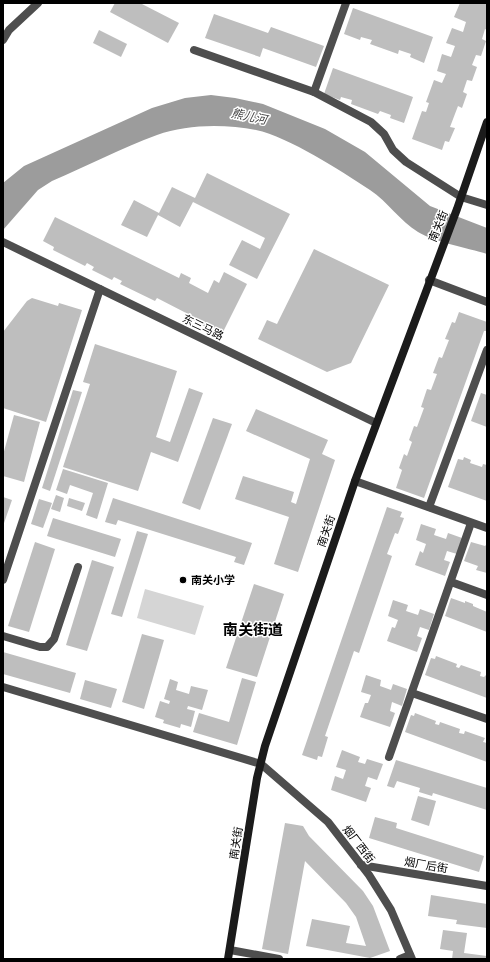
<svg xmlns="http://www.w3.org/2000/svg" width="490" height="962" font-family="Montserrat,'Noto Sans SC',sans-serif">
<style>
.green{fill:#d5d5d5}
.water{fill:#9c9c9c}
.building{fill:#bebebe}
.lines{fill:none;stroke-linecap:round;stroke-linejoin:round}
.lane{stroke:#4e4e4e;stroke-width:8}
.street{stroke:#4e4e4e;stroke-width:8}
.secondary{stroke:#1b1b1b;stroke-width:8}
.poi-dot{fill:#000;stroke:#fff;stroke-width:1.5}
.labels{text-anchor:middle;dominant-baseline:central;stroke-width:3;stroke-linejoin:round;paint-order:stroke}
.street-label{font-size:11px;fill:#000;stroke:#fff}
.poi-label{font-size:11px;font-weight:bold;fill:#000;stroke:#fff;text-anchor:start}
.water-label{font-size:12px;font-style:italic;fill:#3d3d3d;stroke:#fff}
.district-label{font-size:15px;font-weight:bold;fill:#000;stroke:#fff}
</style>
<rect width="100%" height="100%" fill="#fff"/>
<path class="green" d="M145 589 204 606 195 635 137 618Z"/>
<path class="water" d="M211 95 235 98 263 104 325 129 365 152 430 206 487 228V254C468 248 434 242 418 232 400 221 388 202 370 190 341 171 289 137 256 130 225 124 187 124 157 135 122 148 87 166 52 181L38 190 3 230V183L24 166 152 108 185 98Z"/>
<g class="building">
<path d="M115 3H140L179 23 168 43 110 12Z"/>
<path d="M460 3H487V30L485 29 482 39 486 41 481 56 476 55 472 65 477 67 472 81 467 80 463 92 467 94 462 108 458 106 450 127 455 128 449 142 445 141 442 150 412 139 422 111 426 112 429 103 426 102 434 80 442 83 446 74 437 71 442 54 451 57 455 46 446 43 452 28 463 32 466 22 454 17Z"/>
<path d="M353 8 433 37 424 63 410 57 411 54 399 50 398 54 370 44 372 40 361 37 360 40 344 34Z"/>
<path d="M214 14 268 33 271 27 324 46 316 67 263 48 260 57 205 38Z"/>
<path d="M99 30 127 44 121 57 93 43Z"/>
<path d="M333 68 413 97 404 123 390 118 391 115 380 111 378 114 351 104 352 100 341 97 340 100 324 94Z"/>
<path d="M207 173 290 214 257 279 229 265 242 240 260 249 265 238 193 202 180 227 158 215 147 237 121 225 134 200 159 213 172 187 195 198Z"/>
<path d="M55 217 179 278 181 273 191 278 189 283 208 293 214 280 219 283 224 272 247 284 223 332 210 325 208 328 188 318 190 315 157 298 155 301 120 284 122 281 114 277 112 280 92 270 94 267 87 263 85 266 53 250 54 247 43 241Z"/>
<path d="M314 249 389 285 351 363 327 372 258 339 267 320 277 324Z"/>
<path d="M32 298 58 306 59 303 82 310 46 422 3 408V332L27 301Z"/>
<path d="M459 312 487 322V331H484L424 498 396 488 402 470 399 468 404 454 407 456 412 442 409 440 414 426 417 427 424 408 421 407 427 389 431 390 437 374 433 373 439 357 442 358 449 340 445 339 452 322 455 323Z"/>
<path d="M95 344 177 371 156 437 170 442 189 388 203 393 178 462 151 452 138 491 63 467 90 384 83 382Z"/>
<path d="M73 390 82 392 50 491 42 488Z"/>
<path d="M481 393 487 395V427L471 421Z"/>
<path d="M256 409 328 440 322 454 335 460 298 572 274 564 289 517 235 499 243 476 294 492 291 502 296 504 310 459 246 431Z"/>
<path d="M14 415 40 422 24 482 3 476V455Z"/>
<path d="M213 418 232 424 200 510 182 503Z"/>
<path d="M464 457 471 460 470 463 482 467 483 464 487 465V501L448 487 458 459 463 460Z"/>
<path d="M63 469 108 483 97 519 86 515 93 493 70 485 67 494 56 490Z"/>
<path d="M56 495 64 498 60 512 51 509Z"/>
<path d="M3 497 12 500 3 526Z"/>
<path d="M69 498 85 503 82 511 67 506Z"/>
<path d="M113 498 252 543 244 565 234 562 236 557 118 520 116 525 105 522Z"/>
<path d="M39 499 52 503 43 528 31 524Z"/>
<path d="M387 507 402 512 400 517 404 518 398 534 395 533 387 554 392 556 359 653 354 651 325 736 328 737 322 757 318 756 317 760 302 755Z"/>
<path d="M53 518 121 539 115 557 47 536Z"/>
<path d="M421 524 436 529 434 535 446 539 448 533 462 538 457 554 447 551 444 560 450 562 445 576 415 565 420 551 423 553 426 544 416 540Z"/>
<path d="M137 531 148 534 122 617 111 614Z"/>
<path d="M35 542 55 549 29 632 8 626Z"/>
<path d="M471 542 485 546 487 544V573L476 570 478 566 464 561Z"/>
<path d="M92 560 114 567 87 651 66 645Z"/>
<path d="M254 584 284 594 257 677 226 668Z"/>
<path d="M451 598 465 603V601L473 604V606L487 612V632L445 616Z"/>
<path d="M393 600 408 605 406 611 418 615 420 609 434 614 429 630 420 627 417 636 422 638 417 652 387 641 392 627 395 628 398 620 388 616Z"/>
<path d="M142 634 164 640 144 709 122 702Z"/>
<path d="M3 652 76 673 70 693 3 674Z"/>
<path d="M436 656 457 664 456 667 459 668 461 665 481 672 480 676 484 677 487 674V698L425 675 431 658 435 659Z"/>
<path d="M366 675 381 680 380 686 391 690 393 684 407 689 402 706 392 702 390 711 395 713 390 727 360 717 365 703H368L371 695 361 692Z"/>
<path d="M242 678 256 682 237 745 193 732 199 713 229 722Z"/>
<path d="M170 679 178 682 176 690 189 694 191 686 208 690 202 710 188 706 187 709 195 711 191 727 181 724 180 728 163 723 164 720 155 717 160 701 169 704 170 701 164 699Z"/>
<path d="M85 680 117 689 111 708 80 699Z"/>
<path d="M415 713 436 721 435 724 439 725 440 722 460 729 459 733 464 734 465 731 485 738 483 742 487 743V762L405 732 411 715 414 716Z"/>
<path d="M342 750 360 757 358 762 365 764 367 759 383 764 377 780 368 777 365 786 371 788 366 802 331 790 335 776 343 779 346 770 336 767Z"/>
<path d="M396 760 487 788V810L433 793 432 796 419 792 420 788 397 781 394 788 387 786Z"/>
<path d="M418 796 436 801 429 826 411 820Z"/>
<path d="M375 817 397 823 396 828 484 856 479 872 369 838Z"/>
<path d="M285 823 303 826 309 836 363 891 373 906 390 951 370 958 306 946 312 919 350 926 346 943 366 946 356 917 346 903 305 861 288 954 262 949Z"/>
<path d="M431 895 487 904V928L456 924 457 920 428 916Z"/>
<path d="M443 930 467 933 464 953 487 956V959H452L453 951 440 949Z"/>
</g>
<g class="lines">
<g class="lane">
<path d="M194 50 314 92 371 122 384 134 393 150 406 162 461 197 487 205"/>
<path d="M314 92 346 3"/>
<path d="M355 481 487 528"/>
<path d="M429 507 487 350"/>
<path d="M451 582 487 595"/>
<path d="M3 636 40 647H47L54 639 78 567"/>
<path d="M412 693 487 719"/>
<path d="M389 757 471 523"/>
<path d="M230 950 279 959"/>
<path d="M400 959 410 955"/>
</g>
<g class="street">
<path d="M3 40 9 30 38 3"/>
<path d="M3 242 376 423"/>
<path d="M429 280 487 302"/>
<path d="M3 580 100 289"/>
<path d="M3 687 261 764 328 822 369 875 391 910 412 959"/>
<path d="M361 865 487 886"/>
</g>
<path class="secondary" d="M228 959 257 778 265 746 355 481 457 209 487 122"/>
</g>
<circle class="poi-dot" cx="183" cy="580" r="4"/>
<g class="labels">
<g class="street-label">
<text transform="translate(438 226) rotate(-68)">南关街</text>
<text transform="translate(203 327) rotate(26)">东三马路</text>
<text transform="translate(326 531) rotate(-71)">南关街</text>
<text transform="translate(236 843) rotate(-81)">南关街</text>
<text transform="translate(359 844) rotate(52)">烟厂西街</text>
<text transform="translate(426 865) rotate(10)">烟厂后街</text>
</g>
<g class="poi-label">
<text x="191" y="580">南关小学</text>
</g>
<g class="water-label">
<text transform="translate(249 116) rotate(12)">熊儿河</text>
</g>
<g class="district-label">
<text x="253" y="629">南关街道</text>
</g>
</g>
<rect width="490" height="962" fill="none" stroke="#000000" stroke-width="8"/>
</svg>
